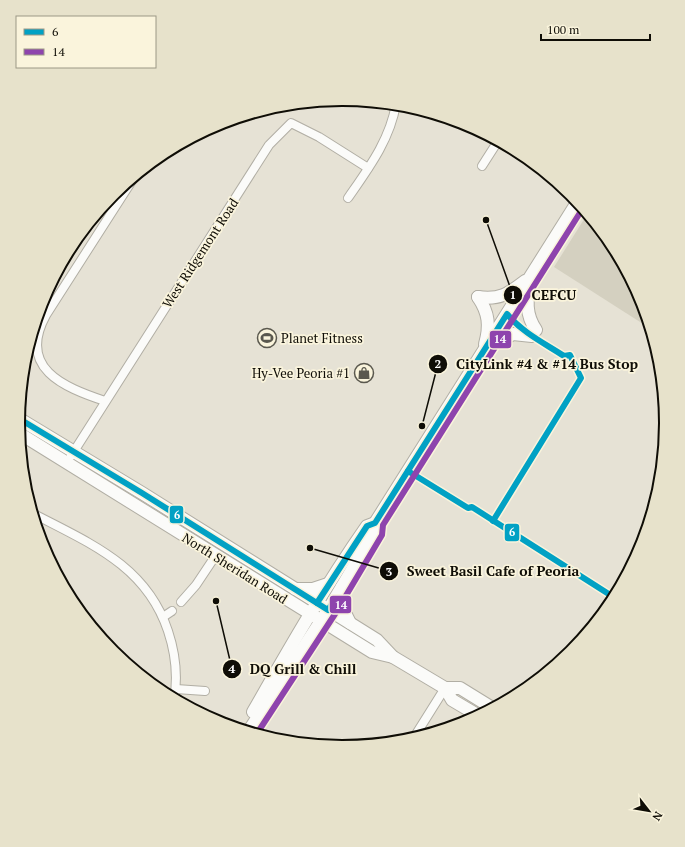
<svg xmlns="http://www.w3.org/2000/svg" width="685" height="847" font-family="'PT Serif',serif">
<style>
.green{fill:#d4d0c0}
.lines{fill:none;stroke-linecap:round;stroke-linejoin:round}
.street-casing{stroke:#b1aea4;stroke-width:10}
.secondary-casing{stroke:#b1aea4;stroke-width:14}
.street{stroke:#fbfbf9;stroke-width:8}
.secondary{stroke:#fbfbf9;stroke-width:12}
.bus-1-casing{stroke:#faf4dc;stroke-width:9}
.bus-2-casing{stroke:#faf4dc;stroke-width:9}
.bus-1{stroke:#01a1c4;stroke-width:6}
.bus-2{stroke:#8e44ad;stroke-width:6}
.labels{text-anchor:middle;dominant-baseline:central;stroke-width:3.5;stroke-linejoin:round;paint-order:stroke}
.street-label{font-size:13px;fill:#0f0d06;stroke:#faf4dc}
.poi-label{font-size:13px;fill:#0f0d06;stroke:#faf4dc;text-anchor:start}
.rim{fill:none;stroke:#0f0d06;stroke-width:2}
.leader{fill:none;stroke:#0f0d06;stroke-width:1.5}
.callout-dot{fill:#0f0d06;stroke:#faf4dc;stroke-width:1.5}
.mark-label{font-size:12px;text-anchor:middle;font-weight:bold;fill:#fff}
.callout-label{font-size:14px;text-anchor:middle;font-weight:bold;fill:#0f0d06;stroke:#faf4dc;stroke-width:3.5;stroke-linejoin:round;paint-order:stroke}
.line-badge{stroke:#faf4dc;stroke-width:1.5}
.badge-label{font-size:11px;text-anchor:middle;font-weight:bold;fill:#fff}
</style>
<rect width="100%" height="100%" fill="#e6e2d5"/>
<path class="green" d="M588 213 612 243 642 300 651 329 554 267Z"/>
<g class="lines">
<g class="street-casing">
<g id="street">
<path d="M482 166 498 141"/>
<path d="M348 198C368 169 390 140 396 104"/>
<path d="M105 401C63 387 17 368 46 315L135 176"/>
<path d="M71 456 269 145 291 123 319 137 368 168"/>
<path d="M32 513C89 543 146 565 168 631 175 652 178 677 174 700"/>
<path d="M181 602 196 585 216 555"/>
<path d="M163 617 172 611"/>
<path d="M176 689 205 691"/>
<path d="M413 739 445 688"/>
</g>
</g>
<g class="secondary-casing">
<g id="secondary">
<path d="M530 282C527 300 525 314 536 330"/>
<path d="M478 297C500 300 508 294 525 281"/>
<path d="M478 297C489 313 490 326 485 344"/>
<path d="M487 348 513 334 532 336"/>
<path d="M18 418 142 493 377 640 393 657 445 688 452 700 479 716"/>
<path d="M19 433 372 652 393 657"/>
<path d="M342 587 344 611 350 623"/>
<path d="M295 589H313L328 584"/>
<path d="M445 688H460L494 709"/>
<path d="M253 712C289 649 325 586 367 526L375 523"/>
<path d="M248 732 328 610 375 531V523L578 201"/>
</g>
</g>
<use href="#street" class="street"/>
<use href="#secondary" class="secondary"/>
<g class="bus-1-casing">
<g id="bus-1">
<path d="M18 418 142 493 328 610 332 604"/>
<path d="M408 471 468 508 472 507 615 598"/>
<path d="M317 603 367 526 375 523 507 314C523 333 544 343 564 356L570 355 581 378 493 521"/>
</g>
</g>
<g class="bus-2-casing">
<path id="bus-2" d="M256 735 335 614 382 535 383 525 583 208"/>
</g>
<use href="#bus-1" class="bus-1"/>
<use href="#bus-2" class="bus-2"/>
</g>
<defs>
<g id="stadium-ring" transform="scale(1)"><circle r="9.5" fill="#faf4dc" stroke="#5a584e" stroke-width="1.5"/><path d="M0-5a6.5 5 0 1 0 0 10a6.5 5 0 1 0 0-10ZM-3.5-1.8h7v3.6h-7Z" fill="#5a584e"/></g>
<g id="shop-ring" transform="scale(1)"><circle r="9.5" fill="#faf4dc" stroke="#5a584e" stroke-width="1.5"/><path d="M-5-2.5h2.3a2.7 3.5 0 0 1 5.4 0H5L5.5 6h-11ZM-1.5-2.5h3a1.5 2.3 0 0 0-3 0Z" fill="#5a584e"/></g>
</defs>
<g fill-rule="evenodd">
<use href="#stadium-ring" x="267" y="338"/>
<use href="#shop-ring" x="364" y="373"/>
</g>
<g class="labels">
<g class="street-label">
<text transform="translate(200 253) rotate(-57)">West Ridgemont Road</text>
<text transform="translate(235 568) rotate(32)">North Sheridan Road</text>
</g>
<g class="poi-label">
<text x="281" y="338">Planet Fitness</text>
<text x="350" y="373" text-anchor="end">Hy-Vee Peoria #1</text>
</g>
</g>
<path d="M0 0H685V847H0ZM25 423a317 317 0 1 1 634 0a317 317 0 1 1-634 0Z" fill="#e7e2cb" fill-rule="evenodd"/>
<path class="rim" d="M25 423a317 317 0 1 1 634 0a317 317 0 1 1-634 0Z"/>
<path class="leader" d="M486 220L513 295M422 426L438 364M310 548L389 571M216 601L232 669"/>
<g class="callout-dot">
<circle cx="486" cy="220" r="4"/>
<circle cx="422" cy="426" r="4"/>
<circle cx="310" cy="548" r="4"/>
<circle cx="216" cy="601" r="4"/>
<circle cx="513" cy="295" r="10"/>
<circle cx="438" cy="364" r="10"/>
<circle cx="389" cy="571" r="10"/>
<circle cx="232" cy="669" r="10"/>
</g>
<g class="mark-label">
<text x="513" y="299">1</text>
<text x="438" y="368">2</text>
<text x="389" y="576">3</text>
<text x="232" y="673">4</text>
</g>
<g class="callout-label">
<text x="554" y="300">CEFCU</text>
<text x="547" y="369">CityLink #4 &amp; #14 Bus Stop</text>
<text x="493" y="576">Sweet Basil Cafe of Peoria</text>
<text x="303" y="674">DQ Grill &amp; Chill</text>
</g>
<g class="line-badge">
<rect x="489" y="330" width="23" height="19" rx="4" fill="#8e44ad"/>
<rect x="169" y="505" width="15" height="19" rx="4" fill="#01a1c4"/>
<rect x="504" y="523" width="16" height="19" rx="4" fill="#01a1c4"/>
<rect x="329" y="595" width="23" height="19" rx="4" fill="#8e44ad"/>
</g>
<g class="badge-label">
<text x="500" y="343">14</text>
<text x="177" y="519">6</text>
<text x="512" y="536">6</text>
<text x="341" y="609">14</text>
</g>
<rect x="16" y="16" width="140" height="52" fill="#faf4dc" stroke="#9c9886"/>
<rect x="24" y="29" width="20" height="6" fill="#01a1c4" stroke="#9c9886"/>
<text x="52" y="36" font-size="12" fill="#0f0d06">6</text>
<rect x="24" y="49" width="20" height="6" fill="#8e44ad" stroke="#9c9886"/>
<text x="52" y="56" font-size="12" fill="#0f0d06">14</text>
<g transform="translate(649 811) rotate(121)" stroke="#faf4dc" stroke-width="3" paint-order="stroke">
<path d="M0-3L7 15L0 10L-7 15Z" fill="#0f0d06"/>
<text y="-6" font-size="11" font-weight="bold" text-anchor="middle" fill="#0f0d06">N</text>
</g>
<path d="M541 34v6h109v-6" fill="none" stroke="#0f0d06" stroke-width="2"/>
<text x="547" y="34" font-size="12" fill="#0f0d06" stroke="#faf4dc" stroke-width="3" paint-order="stroke">100 m</text>
</svg>
